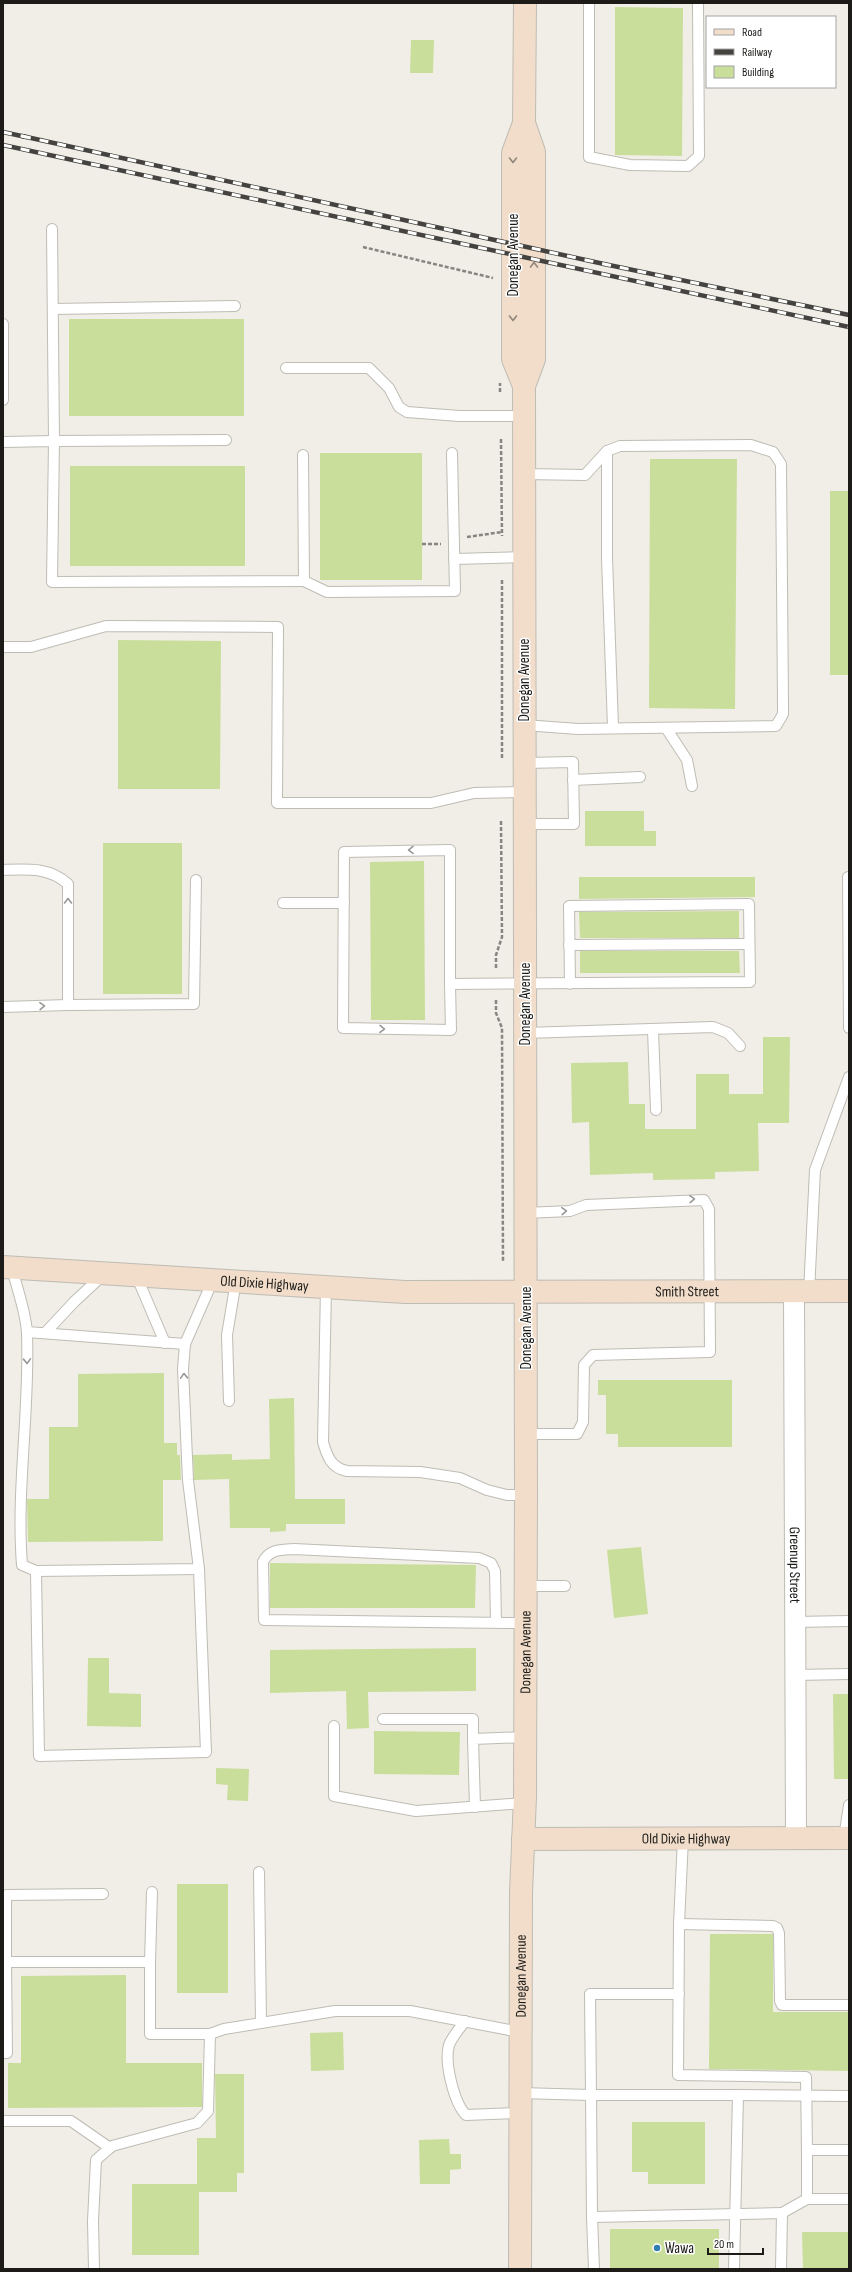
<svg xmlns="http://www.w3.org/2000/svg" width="852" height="2272" font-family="'Sofia Sans Condensed',sans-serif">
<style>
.building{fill:#c9de9b}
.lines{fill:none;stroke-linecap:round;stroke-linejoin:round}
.lane-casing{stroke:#bebcb4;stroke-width:12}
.street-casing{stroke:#bebcb4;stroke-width:22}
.secondary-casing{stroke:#bebcb4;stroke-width:24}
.path{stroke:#86857f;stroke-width:2.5;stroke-dasharray:4 2;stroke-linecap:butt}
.lane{stroke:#fff;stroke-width:10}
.street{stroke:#fff;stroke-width:20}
.secondary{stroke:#f1ddca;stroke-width:22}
.rail-casing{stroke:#44433f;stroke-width:4.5}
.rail{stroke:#fff;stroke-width:3;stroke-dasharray:9;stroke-linecap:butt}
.oneway{stroke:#91867a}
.oneway2{stroke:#999897}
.poi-dot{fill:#317fb1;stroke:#fff;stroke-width:1.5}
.labels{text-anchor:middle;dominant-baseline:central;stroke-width:3;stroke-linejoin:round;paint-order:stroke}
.street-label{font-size:15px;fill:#1c1b18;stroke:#fff}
.poi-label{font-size:15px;fill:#1c1b18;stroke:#fff;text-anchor:start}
</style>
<rect width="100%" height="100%" fill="#f0eee6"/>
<g class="building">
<path d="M615 7 683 8 682 156 615 155Z"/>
<path d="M411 40H434L433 73H410Z"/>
<rect x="69" y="319" width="175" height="97"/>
<rect x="320" y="453" width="102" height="127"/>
<path d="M650 459H737L735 709 649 708Z"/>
<rect x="70" y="466" width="175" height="100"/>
<rect x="830" y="491" width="19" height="184"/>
<path d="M118 640 221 641 220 789H118Z"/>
<path d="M585 811H644V831H656V846H585Z"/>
<rect x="103" y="843" width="79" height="151"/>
<path d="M424 861 425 1020H371L370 862Z"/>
<path d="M579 877H755V897L579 899Z"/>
<path d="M739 911V938H580L579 912Z"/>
<path d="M580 951H739L740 973H580Z"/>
<path d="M763 1037H790L789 1123H758L759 1171 715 1172V1179L653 1180V1173L590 1175 589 1122 572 1123 571 1063 628 1062 629 1104H645V1129H696V1074H729V1094H763Z"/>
<path d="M164 1373V1443H177V1455H180L181 1480H163V1541L28 1542 27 1499H49V1427H78V1374Z"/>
<path d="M598 1380H732V1447H618V1434H606V1395H598Z"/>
<path d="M294 1398 295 1499H345V1524H286V1531L270 1532V1528H230L229 1479 194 1480 193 1455 232 1454V1460L270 1459 269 1399Z"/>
<path d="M641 1547 648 1614 614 1618 607 1550Z"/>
<path d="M270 1563 476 1565 475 1608H270Z"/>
<path d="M476 1648V1691L368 1692 369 1728 347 1729 346 1691 270 1693V1650Z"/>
<path d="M88 1658H109V1693L141 1694V1727L87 1726Z"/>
<path d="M833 1694H849V1779H834Z"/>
<path d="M374 1731 460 1732 459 1775 374 1774Z"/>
<path d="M216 1768 249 1769 248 1801 227 1800 228 1785 216 1784Z"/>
<rect x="177" y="1884" width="51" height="109"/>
<path d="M710 1934H773V2012H849V2071L709 2069Z"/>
<path d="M126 1975V2063H202V2107L8 2108V2063H21V1976Z"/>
<path d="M343 2032 344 2070 311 2071 310 2033Z"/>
<path d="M215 2074H244V2173H237V2192H199V2255H132V2184H197V2138H216Z"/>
<path d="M632 2122H705V2184H648V2172H632Z"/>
<path d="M449 2139 450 2154H461V2169L450 2170V2184H420L419 2140Z"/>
<rect x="610" y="2229" width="109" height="40"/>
<path d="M802 2232H849V2269H803Z"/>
</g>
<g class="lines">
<g class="lane-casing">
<g id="lane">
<path d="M589 3V157L630 165 688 166 699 156 698 3"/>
<path d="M52 229 54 441 226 440"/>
<path d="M53 309 235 306"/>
<path d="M3 324V400"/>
<path d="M286 368H369L389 388 399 407 407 412 459 416H524"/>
<path d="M3 442 54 441 52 582 304 581 303 455"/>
<path d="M607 451V558L613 727"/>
<path d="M524 474 585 475 607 451 620 446 751 445 773 452 781 464 783 703V714L776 726 578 729 524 725"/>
<path d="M454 559 524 557"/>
<path d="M304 581 327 592 455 591 452 453"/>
<path d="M3 647H31L106 626 278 627 277 803H431L474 793 524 792"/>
<path d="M666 728 687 760 692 786"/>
<path d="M524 763 573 762 574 824H525"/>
<path d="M573 780 640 777"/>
<path d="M3 870C27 869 49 867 68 884V1005L3 1007"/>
<path d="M848 877 849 1028"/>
<path d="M283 903H344"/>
<path d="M569 945 749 944"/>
<path d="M450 984V850L344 852 343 1028 451 1030 450 984 750 982 749 904 569 906 570 984"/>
<path d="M68 1005 194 1004 196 880"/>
<path d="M653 1030 656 1110"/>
<path d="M525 1033 713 1027 728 1033 740 1046"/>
<path d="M525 1213 570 1211 586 1205 704 1200 709 1209 710 1352 593 1355 584 1365 583 1422 577 1434H526"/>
<path d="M12 1268C17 1289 26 1312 27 1333 30 1411 16 1488 22 1565L36 1571 199 1569 188 1480 183 1369 185 1344 213 1280"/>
<path d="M136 1275 165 1343"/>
<path d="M326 1287 323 1442C327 1456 331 1468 347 1471L420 1472 460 1478 487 1490 507 1495H526"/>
<path d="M809 1292 815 1170 849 1077"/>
<path d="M27 1332 185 1344"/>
<path d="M46 1332 74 1302 103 1275"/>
<path d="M229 1401 227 1335 236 1281"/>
<path d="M36 1571 39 1756 206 1752 199 1569"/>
<path d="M526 1586H565"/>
<path d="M795 1622 849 1621"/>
<path d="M496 1623 495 1571 491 1563 479 1558 294 1549C281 1550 269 1549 263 1562L264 1620 508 1623H526"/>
<path d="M795 1675 849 1674"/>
<path d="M383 1719H473V1739"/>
<path d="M334 1726V1796L416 1811 525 1803"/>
<path d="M475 1807 473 1739 525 1737"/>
<path d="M683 1838 679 1924 678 2075 806 2077 807 2150"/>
<path d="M844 1838 849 1805"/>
<path d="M259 1872 261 2023"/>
<path d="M679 1924 773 1926 777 1928 779 1933 780 2001 782 2005H849"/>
<path d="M6 1962V1895L103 1894"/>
<path d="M150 1962 152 1892"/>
<path d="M679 1994H590L591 2095H738L734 2269"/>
<path d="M465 2021C460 2028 452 2037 449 2045 444 2062 454 2103 466 2115L520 2113"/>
<path d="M3 2053H7L6 1962H150V2034H210"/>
<path d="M520 2093 591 2095 592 2217 782 2213 781 2269"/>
<path d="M738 2095 849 2096"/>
<path d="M3 2121H71L110 2148"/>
<path d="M807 2199V2150H849"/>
<path d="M782 2213 807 2199H849"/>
<path d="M592 2217 594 2269"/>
<path d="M94 2269 93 2221 96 2160 112 2146 197 2123 208 2111 210 2034 224 2029 335 2011H410L520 2032"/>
</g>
</g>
<g class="street-casing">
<g id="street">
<path id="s1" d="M794 1292 796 1838"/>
</g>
</g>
<g class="secondary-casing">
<g id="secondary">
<path d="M524 386 513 359V153L524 123"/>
<path id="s2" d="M3 1267 405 1292 849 1291"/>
<path id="s3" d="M523 1839 849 1838"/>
<path id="s4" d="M520 2269 521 1893 525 1797 526 1495 524 386 534 359V152L524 123 525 3"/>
</g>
</g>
<g class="path">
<path d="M363 247 493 278"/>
<path d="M500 392V383"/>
<path d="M501 439 502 536"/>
<path d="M467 537 502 532"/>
<path d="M422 544H441"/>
<path d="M502 580V758"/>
<path d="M496 968V955L502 937 501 821"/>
<path d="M496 1000V1013L502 1028 503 1262"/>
</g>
<use href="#lane" class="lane"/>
<use href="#street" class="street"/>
<use href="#secondary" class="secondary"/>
<g class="rail-casing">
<g id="rail">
<path d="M3 132 26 137"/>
<path d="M22 136 604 264 849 315"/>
<path d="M3 145 849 327"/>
</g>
</g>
<use href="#rail" class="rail"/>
</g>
<defs><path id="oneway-chevron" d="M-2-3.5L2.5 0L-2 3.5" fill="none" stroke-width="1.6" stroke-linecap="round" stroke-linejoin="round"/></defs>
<g class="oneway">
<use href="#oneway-chevron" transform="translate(513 160) rotate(90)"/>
<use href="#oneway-chevron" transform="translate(534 265) rotate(-90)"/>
<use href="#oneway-chevron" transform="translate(513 318) rotate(90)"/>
</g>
<g class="oneway2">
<use href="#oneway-chevron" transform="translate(411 850) rotate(179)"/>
<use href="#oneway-chevron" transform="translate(68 901) rotate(-90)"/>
<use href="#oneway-chevron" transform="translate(42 1006) rotate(-2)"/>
<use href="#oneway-chevron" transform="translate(382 1029) rotate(1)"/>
<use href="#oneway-chevron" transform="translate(692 1199) rotate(-2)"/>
<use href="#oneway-chevron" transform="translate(564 1211) rotate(-3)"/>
<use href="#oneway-chevron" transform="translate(27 1361) rotate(88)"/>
<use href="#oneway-chevron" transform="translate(184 1376) rotate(-92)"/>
</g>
<circle class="poi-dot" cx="657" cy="2248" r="4"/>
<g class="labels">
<g class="street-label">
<text transform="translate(513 255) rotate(-90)">Donegan Avenue</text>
<text transform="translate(524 680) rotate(-90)">Donegan Avenue</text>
<text transform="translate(525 1004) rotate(-90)">Donegan Avenue</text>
<text stroke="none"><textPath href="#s2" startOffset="262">Old Dixie Highway</textPath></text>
<text stroke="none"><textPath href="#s2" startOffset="685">Smith Street</textPath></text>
<text transform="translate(526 1328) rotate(-90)">Donegan Avenue</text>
<text stroke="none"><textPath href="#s1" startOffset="273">Greenup Street</textPath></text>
<text stroke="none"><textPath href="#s4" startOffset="617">Donegan Avenue</textPath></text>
<text stroke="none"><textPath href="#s3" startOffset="163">Old Dixie Highway</textPath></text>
<text stroke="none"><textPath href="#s4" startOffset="293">Donegan Avenue</textPath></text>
</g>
<g class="poi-label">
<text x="665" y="2248">Wawa</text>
</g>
</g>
<rect width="852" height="2272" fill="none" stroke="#1c1b18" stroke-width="8"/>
<rect x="706" y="16" width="130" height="72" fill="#ffffff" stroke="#a4a4a3"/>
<rect x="714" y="29" width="20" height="6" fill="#f1ddca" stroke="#a4a4a3"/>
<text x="742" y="36" font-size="12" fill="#1c1b18">Road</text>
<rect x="714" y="49" width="20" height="6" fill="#44433f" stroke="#a4a4a3"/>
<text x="742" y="56" font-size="12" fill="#1c1b18">Railway</text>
<rect x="714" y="66" width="20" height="12" fill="#c9de9b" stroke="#a4a4a3"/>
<text x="742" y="76" font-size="12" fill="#1c1b18">Building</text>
<path d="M708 2248v6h55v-6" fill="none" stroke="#1c1b18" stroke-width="2"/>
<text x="714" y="2248" font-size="12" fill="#1c1b18" stroke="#ffffff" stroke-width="3" paint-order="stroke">20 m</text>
</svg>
